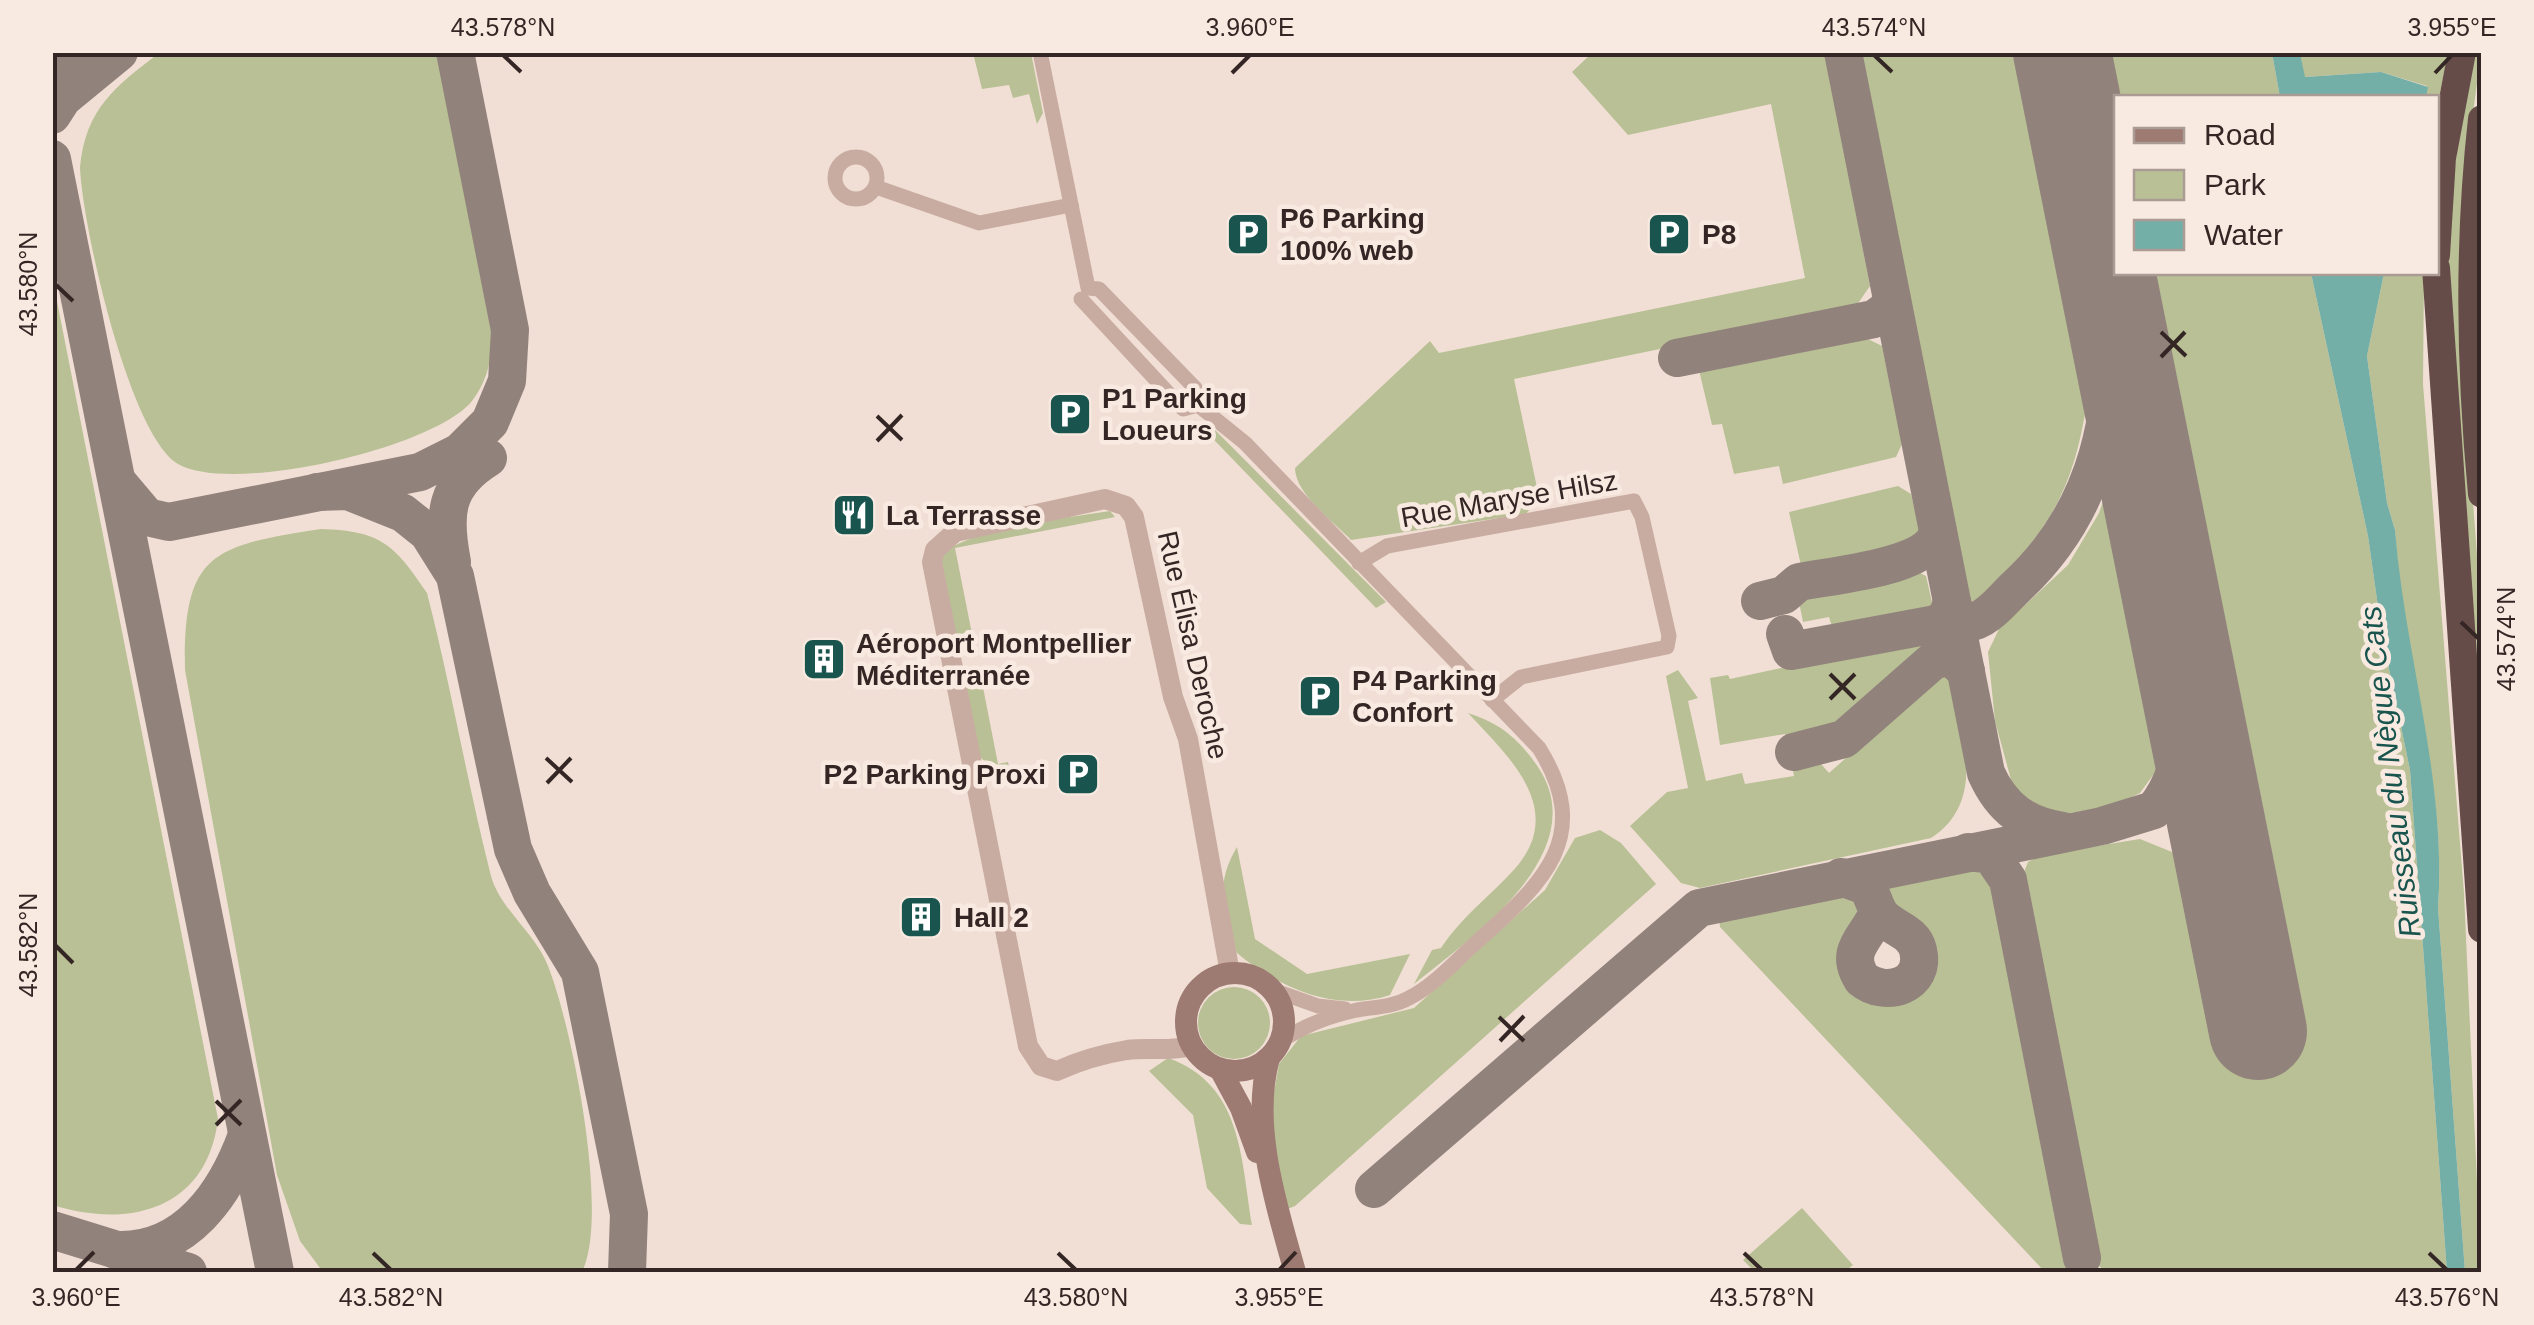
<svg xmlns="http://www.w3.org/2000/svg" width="2534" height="1325" font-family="Helvetica,sans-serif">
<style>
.green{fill:#b9c095}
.water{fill:#73afa7}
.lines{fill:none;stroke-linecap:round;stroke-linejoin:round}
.taxiway{stroke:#92827c;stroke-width:38}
.runway{stroke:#92827c;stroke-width:98}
.minor{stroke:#c9aca1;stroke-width:15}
.tertiary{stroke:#c9aca1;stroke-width:20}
.secondary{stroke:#9d7a72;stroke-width:22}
.trunk{stroke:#654c48;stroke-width:28}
.ticks{fill:none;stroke:#332624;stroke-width:4}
.labels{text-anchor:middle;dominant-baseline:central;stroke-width:9;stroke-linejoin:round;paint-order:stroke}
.poi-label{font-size:28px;font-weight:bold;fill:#332624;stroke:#f9eae1;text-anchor:start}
.street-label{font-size:28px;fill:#332624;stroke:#f9eae1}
.water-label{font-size:30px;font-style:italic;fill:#19554e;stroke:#f9eae1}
.neatline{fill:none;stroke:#332624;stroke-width:4}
.ticks-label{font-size:25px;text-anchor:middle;fill:#332624}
</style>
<rect width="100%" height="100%" fill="#f1dfd5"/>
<g class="green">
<path d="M159 53H441L492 299C494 334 495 372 472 401 434 448 232 495 178 464 129 435 82 224 80 167 86 108 115 87 159 53Z"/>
<path d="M973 53H1031L1043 113 1037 124 1029 94 1013 98 1009 85 982 89Z"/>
<path d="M1592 53H1825L1870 286 1854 309 1514 379 1539 497 1526 514 1351 540C1334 522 1295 494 1295 468L1430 341 1439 353 1805 278 1771 104 1628 135 1572 72Z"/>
<path d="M1858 53H2029L2092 368C2081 450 2070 505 2011 566 1999 578 1987 595 1971 602Z"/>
<path d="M2096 53H2272L2280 97 2116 98V156Z"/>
<path d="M2300 53H2448L2437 108 2436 98 2426 97 2427 86 2381 72 2304 77Z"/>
<path d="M2469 53H2481L2471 128 2464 382 2482 622 2481 832 2444 257Z"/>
<path d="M2140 273H2311L2368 536 2382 635 2410 770 2447 1272H2107L2095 1263 2020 882 2028 862 2040 855 2140 839 2172 852 2183 863 2194 877 2226 1037 2290 1025Z"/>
<path d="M2384 273H2424L2423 384 2464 893 2481 1272H2465L2438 908C2447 780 2403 657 2395 530L2387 503 2367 356Z"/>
<path d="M53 281 218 1119C207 1210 128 1229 53 1205Z"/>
<path d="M1860 335 1882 346 1902 444 1896 457 1783 484 1779 466 1734 474 1722 424 1712 425 1699 370Z"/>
<path d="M1194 419 1215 430 1386 602 1376 608Z"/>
<path d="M2113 472 2169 753 2140 793 2114 806 2064 814 2036 808 2013 787 1995 721 1988 652 1999 629 2068 565 2099 513Z"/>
<path d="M1898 486 1911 494 1920 530 1911 543 1802 570 1789 512Z"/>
<path d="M1110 511 1115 517 955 548 973 639 951 643 939 556C976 525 1063 519 1110 511Z"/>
<path d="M321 529C381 531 394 544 427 593 451 686 467 782 491 876 500 909 536 934 548 966 572 1026 610 1215 582 1272H323L300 1241 277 1175 185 670C183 553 212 546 321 529Z"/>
<path d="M1920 573 1926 576 1934 611 1834 633 1829 617 1803 622 1798 597Z"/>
<path d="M1926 637 1925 644 1817 739 1788 745 1785 734 1720 745 1710 678 1728 675 1730 679Z"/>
<path d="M1948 668C1959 725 1991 799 1931 838L1700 888 1681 883 1630 826 1667 792 1688 788 1666 676 1678 670 1698 698 1688 701 1706 781 1742 773 1745 784 1794 776 1791 760 1813 755 1829 773Z"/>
<path d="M980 672 998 764 1008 762 1010 772 998 773 972 750 957 676Z"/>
<path d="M1468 713C1500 723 1519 739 1538 767 1595 853 1471 938 1414 984L1432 950 1441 948C1460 919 1485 900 1509 875 1571 813 1511 759 1468 713Z"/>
<path d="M1600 830 1621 843 1656 884 1295 1206 1285 1210 1269 1120 1279 1064 1301 1036 1414 1008 1545 890 1575 838Z"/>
<path d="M1237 847 1255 939 1307 974 1410 954 1390 995C1335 1013 1279 988 1237 953 1223 913 1214 885 1237 847Z"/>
<path d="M1970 868 1985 875 1999 891 2070 1272H2045L1720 927 1719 918 1856 891 1862 921 1847 943 1846 973 1864 995 1891 1002C1935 986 1945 927 1894 913L1887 886Z"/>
<circle cx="1234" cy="1023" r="36"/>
<path d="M1168 1058C1242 1084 1241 1158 1252 1225L1240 1224 1207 1188 1193 1115 1149 1071Z"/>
<path d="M1802 1208 1853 1265 1844 1272H1755L1743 1260Z"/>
</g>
<g class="water">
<path d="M2272 53H2300L2305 77 2381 72 2428 87 2426 97H2280Z"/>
<path d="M2311 273H2384L2367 356 2387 503 2395 530C2405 657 2447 780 2438 908L2465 1272H2447L2410 770 2382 635 2368 536Z"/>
</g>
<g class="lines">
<g class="taxiway">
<path d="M1843 52 1986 773C2002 809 2025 825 2063 831"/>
<path d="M52 61 81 68 108 59"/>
<path d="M52 115 63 98 119 52"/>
<path d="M52 159 275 1272"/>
<path d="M1677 358 1874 319 1889 308 1891 298"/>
<path d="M120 485 147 517 169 522 420 472 460 452 490 422 507 381 510 330 455 52"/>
<path d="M317 492 348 491 403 513 428 533 455 576 513 849 532 893 580 972 629 1214 627 1272"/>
<path d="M452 562C443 515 444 485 488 458"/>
<path d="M1760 601 1784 595 1799 582C1833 575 1929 568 1938 532"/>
<path d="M1954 611 1967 623C1987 621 2002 600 2016 587 2100 509 2118 409 2111 297"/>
<path d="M1785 634 1791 651 1936 624 1947 617 1952 602"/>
<path d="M1794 752 1844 739 1934 660 1951 657 1966 671"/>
<path d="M1968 852 1991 855 2008 880 2082 1258"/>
<path d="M1841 877 1866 886C1873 895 1874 905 1880 914 1891 929 1913 930 1918 950 1927 986 1885 998 1862 979 1843 949 1868 938 1878 912"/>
<path d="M1374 1189 1699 908 2102 826 2154 810C2185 772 2189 718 2186 669"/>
<path d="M52 1230 188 1272"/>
<path d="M116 1250C186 1253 226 1193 247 1135"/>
</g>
<path class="runway" d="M2062 52 2258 1031"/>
<g class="minor">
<path d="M1040 52 1088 288 1099 289 1195 388 1198 405 1245 443 1539 748C1594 836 1544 882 1479 940 1457 959 1435 985 1409 998 1393 1007 1375 1007 1357 1010 1329 1016 1304 1025 1280 1042"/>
<circle cx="856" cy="178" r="21"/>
<path d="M876 187 979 223 1071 205"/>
<path d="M1081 299 1183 409 1198 405"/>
<path d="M1359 563 1387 546 1634 501 1642 517 1669 636 1667 647 1521 677 1492 700"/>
<path d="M1273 990 1318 1006 1345 1009"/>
</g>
<path class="tertiary" d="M1192 1046C1167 1052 1150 1047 1127 1050 1102 1054 1079 1061 1057 1071L1041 1066 1028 1046 932 562 935 550 955 532 1105 499 1126 506 1134 517 1173 697 1188 739 1230 973"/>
<g class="secondary">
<circle cx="1235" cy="1022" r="49"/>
<path d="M1269 1058C1250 1126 1277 1207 1295 1272"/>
<path d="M1220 1069 1241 1108 1257 1152"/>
</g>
<g class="trunk">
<path d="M2482 119C2468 244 2470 369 2482 494"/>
<path d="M2436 255 2442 158 2462 52"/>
<path d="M2436 268 2482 929"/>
</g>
</g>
<path class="ticks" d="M503 55 521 72M1874 55 1892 72M1232 73 1250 55M2435 73 2452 55M55 284 73 301M2161 332 2186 356M2161 357 2185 332M877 416 902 440M877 441 902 415M2461 622 2479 639M1830 674 1855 699M1830 699 1855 674M546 758 572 782M547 783 571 758M55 945 73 963M1499 1017 1524 1041M1500 1041 1524 1016M216 1101 241 1125M216 1125 241 1100M373 1253 391 1270M1058 1253 1076 1270M1744 1253 1762 1270M2429 1253 2447 1270M76 1270 94 1252M1279 1270 1296 1252"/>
<defs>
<g id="parking-square" transform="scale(2.25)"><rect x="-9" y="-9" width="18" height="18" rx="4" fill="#19554e" stroke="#f9eae1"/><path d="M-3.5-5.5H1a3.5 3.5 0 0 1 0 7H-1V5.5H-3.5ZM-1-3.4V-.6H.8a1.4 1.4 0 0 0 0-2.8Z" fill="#fff"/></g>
<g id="restaurant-square" transform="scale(2.25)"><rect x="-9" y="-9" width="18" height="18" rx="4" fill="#19554e" stroke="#f9eae1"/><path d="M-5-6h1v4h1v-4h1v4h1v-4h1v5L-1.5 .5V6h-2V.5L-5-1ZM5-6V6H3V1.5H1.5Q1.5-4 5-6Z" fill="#fff"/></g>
<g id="building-square" transform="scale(2.25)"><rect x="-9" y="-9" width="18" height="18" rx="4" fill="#19554e" stroke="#f9eae1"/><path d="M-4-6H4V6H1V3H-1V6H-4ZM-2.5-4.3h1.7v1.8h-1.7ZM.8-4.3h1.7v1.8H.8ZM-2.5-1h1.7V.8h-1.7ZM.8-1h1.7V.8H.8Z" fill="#fff"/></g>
</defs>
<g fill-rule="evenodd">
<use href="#parking-square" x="1248" y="234"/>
<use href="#parking-square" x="1669" y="234"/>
<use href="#parking-square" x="1070" y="414"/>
<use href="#restaurant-square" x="854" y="515"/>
<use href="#building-square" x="824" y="659"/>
<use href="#parking-square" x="1320" y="696"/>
<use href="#parking-square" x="1078" y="774"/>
<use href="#building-square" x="921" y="917"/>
</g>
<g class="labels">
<g class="poi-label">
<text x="1280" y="218">P6 Parking<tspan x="1280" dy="32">100% web</tspan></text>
<text x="1702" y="234">P8</text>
<text x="1102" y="398">P1 Parking<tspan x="1102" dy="32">Loueurs</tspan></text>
<text x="886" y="515">La Terrasse</text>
<text x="856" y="643">Aéroport Montpellier<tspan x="856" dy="32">Méditerranée</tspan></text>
<text x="1352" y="680">P4 Parking<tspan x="1352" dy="32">Confort</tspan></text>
<text x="1046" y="774" text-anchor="end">P2 Parking Proxi</text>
<text x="954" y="917">Hall 2</text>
</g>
<g class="street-label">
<text transform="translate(1509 499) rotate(-10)">Rue Maryse Hilsz</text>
<text transform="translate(1193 645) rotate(77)">Rue Élisa Deroche</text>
</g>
<g class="water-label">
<text transform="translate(2390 772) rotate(-97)">Ruisseau du Nègue Cats</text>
</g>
</g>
<rect width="2534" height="1325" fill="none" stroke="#f9eae1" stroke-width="110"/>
<rect x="2114" y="95" width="325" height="180" fill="#f9eae1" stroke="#aa9c95" stroke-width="2.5"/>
<rect x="2134" y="128" width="50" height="15" fill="#9d7a72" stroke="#aa9c95" stroke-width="2.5"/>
<text x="2204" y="145" font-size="30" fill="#332624">Road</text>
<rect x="2134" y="170" width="50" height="30" fill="#b9c095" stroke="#aa9c95" stroke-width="2.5"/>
<text x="2204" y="195" font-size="30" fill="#332624">Park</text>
<rect x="2134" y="220" width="50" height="30" fill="#73afa7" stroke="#aa9c95" stroke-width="2.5"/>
<text x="2204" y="245" font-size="30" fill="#332624">Water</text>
<rect x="55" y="55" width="2424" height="1215" class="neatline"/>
<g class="ticks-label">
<text x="503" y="36">43.578°N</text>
<text x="1250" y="36">3.960°E</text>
<text x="1874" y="36">43.574°N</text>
<text x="2452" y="36">3.955°E</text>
<text transform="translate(28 284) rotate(-90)" y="9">43.580°N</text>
<text transform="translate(2506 639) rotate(-90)" y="9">43.574°N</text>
<text transform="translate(28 945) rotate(-90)" y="9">43.582°N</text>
<text x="76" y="1306">3.960°E</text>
<text x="391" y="1306">43.582°N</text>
<text x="1076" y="1306">43.580°N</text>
<text x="1279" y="1306">3.955°E</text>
<text x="1762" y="1306">43.578°N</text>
<text x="2447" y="1306">43.576°N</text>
</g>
</svg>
